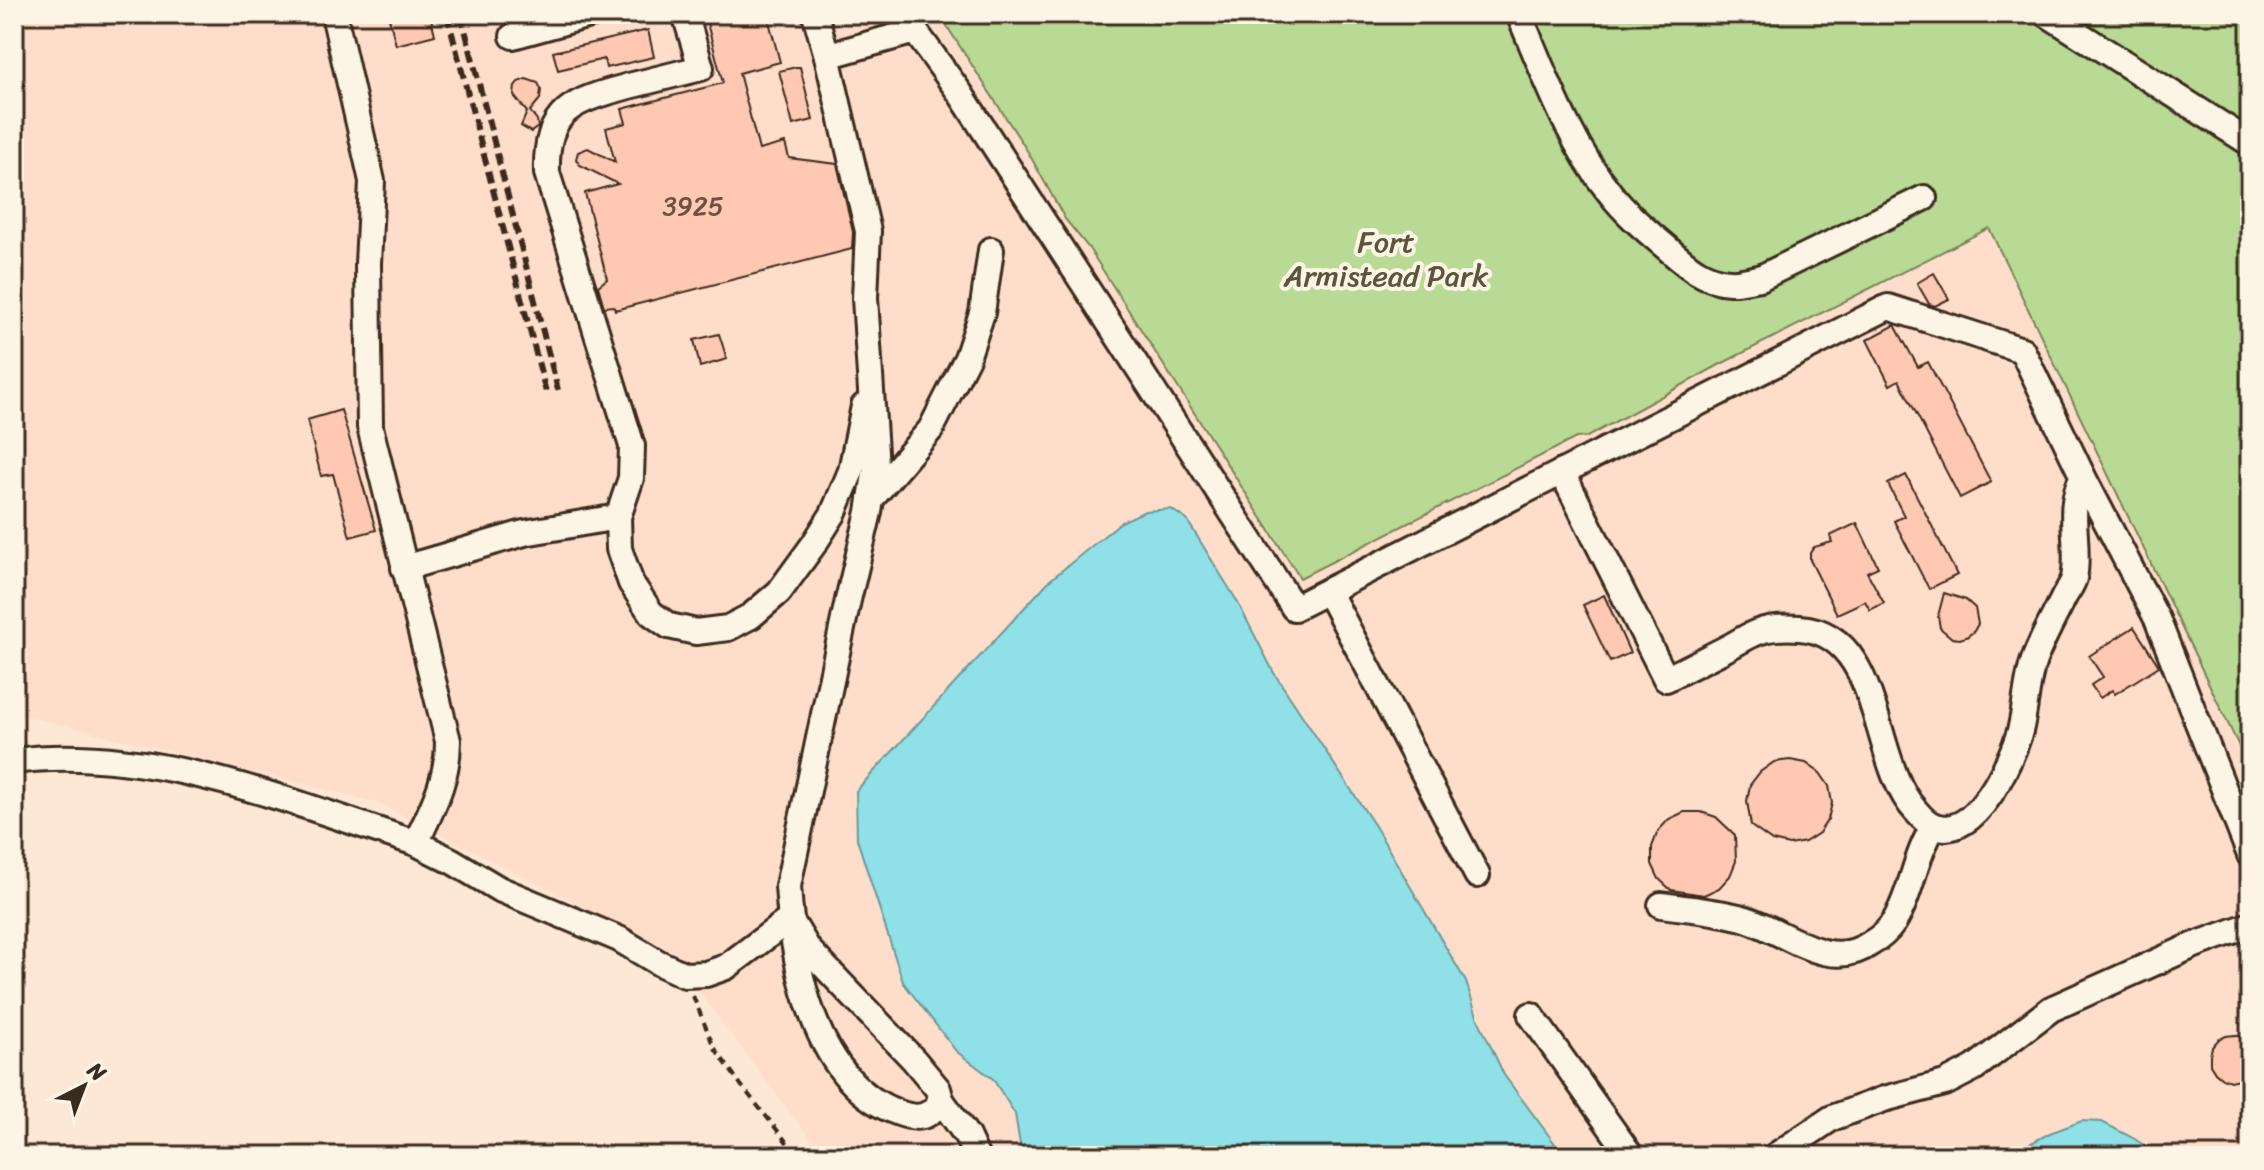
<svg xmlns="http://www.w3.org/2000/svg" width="2264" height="1170" font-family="Sriracha,sans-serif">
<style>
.built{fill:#fedecb}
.green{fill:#b8da94;stroke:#7a8259;stroke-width:2}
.water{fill:#8fe1e7;stroke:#6d9897;stroke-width:2}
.building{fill:#ffc8b2;stroke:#3b2a1e;stroke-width:2}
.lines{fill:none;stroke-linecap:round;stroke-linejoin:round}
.minor-casing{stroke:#3b2a1e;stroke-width:30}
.path{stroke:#3b2a1e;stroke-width:4;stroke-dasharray:8 6;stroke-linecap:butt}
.minor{stroke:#fcf5e5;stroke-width:24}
.rail{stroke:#3b2a1e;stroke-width:6;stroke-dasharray:12 6;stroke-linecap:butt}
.labels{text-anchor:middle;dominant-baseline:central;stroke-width:8;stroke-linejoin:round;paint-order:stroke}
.number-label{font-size:26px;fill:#6c5243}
.park-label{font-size:30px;fill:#5a563c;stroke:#fcf5e5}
</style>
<rect width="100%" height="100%" fill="#fde8d6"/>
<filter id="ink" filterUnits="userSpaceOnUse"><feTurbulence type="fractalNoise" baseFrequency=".0125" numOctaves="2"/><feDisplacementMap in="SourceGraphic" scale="16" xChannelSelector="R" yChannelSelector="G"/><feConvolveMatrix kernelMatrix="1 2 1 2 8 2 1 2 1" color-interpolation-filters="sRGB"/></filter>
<g filter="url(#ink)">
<path class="built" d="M14 14H939L1300 578 1989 227 2250 769V1156H2161L2133 1138 2050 1133 2007 1156H823L665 948 375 802 26 716 14 722Z"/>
<path class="green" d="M939 14H2250V769L1989 228 1719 365 1587 437 1576 438 1300 578 1088 247 1065 219 1028 152Z"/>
<g class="water">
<path d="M1171 509 1187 520 1237 601 1274 673 1375 826 1466 982 1478 1019 1504 1075 1564 1156H1022L1015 1114 993 1079 956 1051 903 982 857 839 856 791 1049 581 1121 522 1145 511Z"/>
<path d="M2082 1121 2102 1122 2133 1138 2161 1156H2007L2050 1133Z"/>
</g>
<g class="building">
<path d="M388 14H430L435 35 396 45Z"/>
<path d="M742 14H767L780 62 739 73 759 150 785 143 789 158 837 164 853 232 852 249 615 310 614 306 604 307 598 286 607 279 585 193 618 184 580 165 576 159 578 152 588 148 615 162 606 128 626 123 622 109 723 83 707 23Z"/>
<path d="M648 30 654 57 606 68 604 59 558 70 553 52Z"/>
<path d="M796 67H800L813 120 793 125 779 71Z"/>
<path d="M526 79 538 83 541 89 540 99 530 111 537 120 538 127 531 132 521 126 527 112 514 96 515 86 518 82Z"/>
<path d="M1934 273 1949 299 1935 306 1929 304 1917 283Z"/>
<path d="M1895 325 1918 367 1928 362 1991 482 1960 498 1899 380 1890 385 1867 340Z"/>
<path d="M719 334 727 359 700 367 694 340Z"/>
<path d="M341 410 376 530 350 537 333 474 321 476 307 420Z"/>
<path d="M1906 475 1957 575 1929 589 1894 521 1904 516 1888 484Z"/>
<path d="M1857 523 1878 567 1867 572 1884 603 1870 610 1865 601 1837 614 1810 560V553L1814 547 1832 542 1830 536Z"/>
<path d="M1944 593 1966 600 1975 608 1978 624 1974 631 1968 636 1960 639 1952 638 1940 628 1938 616Z"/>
<path d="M1604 595 1630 653 1610 662 1583 605Z"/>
<path d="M2134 627 2159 666 2115 694 2112 690 2100 698 2091 685 2103 677 2089 656Z"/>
<path d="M1790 760 1806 763 1820 773 1829 786 1832 803 1828 819 1819 833 1805 842 1789 845 1772 841 1751 826 1747 801 1750 785 1760 772 1774 762Z"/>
<path d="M1684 812H1701L1716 817 1735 835 1736 861 1730 876 1719 888 1704 895 1671 890 1659 879 1652 864V847L1658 831 1669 819Z"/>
<path d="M2235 1035 2244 1038 2250 1043V1073L2243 1078 2230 1081 2222 1078 2215 1072 2210 1064V1055L2212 1047 2218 1040 2226 1036Z"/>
</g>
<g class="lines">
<g class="minor-casing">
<g id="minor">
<path d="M334 14 372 181 368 264 370 427 448 741C448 780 432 808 416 843L452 861 499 889 619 939 659 963 685 975 706 974 726 967 790 919"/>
<path d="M685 14 701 68C677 74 653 80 629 86 574 101 545 108 547 173L632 446 631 478 618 517 619 549 631 583 651 613 669 626 696 632 728 628 751 616 779 592 814 544 833 514 851 471 864 406"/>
<path d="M815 14 827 56"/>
<path d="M1519 14C1545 75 1568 141 1610 193 1626 214 1647 231 1667 248 1685 264 1704 281 1730 282 1739 283 1750 279 1760 278L1924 198"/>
<path d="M2047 14 2250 143"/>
<path d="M513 36 593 14"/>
<path d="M1562 472 1666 679C1688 668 1709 657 1731 646 1740 641 1749 635 1758 632 1771 627 1786 627 1800 628 1884 634 1870 763 1916 811 1921 817 1928 824 1935 826 1976 841 2011 761 2020 731 2026 708 2026 682 2034 660 2042 639 2053 619 2063 599 2066 592 2072 586 2074 578 2081 545 2065 508 2083 477"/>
<path d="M871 499 931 429 967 358 982 313 991 250"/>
<path d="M404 568 524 533 618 517"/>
<path d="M1328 591 1477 875"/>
<path d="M14 761C150 743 289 802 416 843"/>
<path d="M1661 905C1689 909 1719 911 1746 919 1787 932 1829 973 1871 943 1880 938 1888 931 1894 922 1912 893 1914 857 1934 826"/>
<path d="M790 919 808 949 914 1060 938 1089 941 1100C930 1118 918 1120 899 1113 814 1083 793 965 788 886L848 600 869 512 876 468 865 298 868 231 827 56 915 31 960 93 1294 608 1888 307 2022 350 2083 477 2157 619 2250 855"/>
<path d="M1531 1015 1631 1156"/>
<path d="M941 1100 967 1136 976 1156"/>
<path d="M1775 1156 1832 1118 1884 1099 1945 1083 1974 1068 2051 1009 2192 946 2250 925"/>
</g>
</g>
<g class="path">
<path d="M693 996 714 1047 741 1085 798 1156"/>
<path d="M14 1154 23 1156"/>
</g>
<use href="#minor" class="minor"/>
<g class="rail">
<path d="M447 14 546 392"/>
<path d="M461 14 558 390"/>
</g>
</g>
</g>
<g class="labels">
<g class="number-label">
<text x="693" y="206">3925</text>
</g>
<g class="park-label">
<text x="1386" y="242">Fort<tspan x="1386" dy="34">Armistead Park</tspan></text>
</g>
</g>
<rect width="2264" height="1170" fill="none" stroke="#fcf5e5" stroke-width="48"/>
<rect x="24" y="24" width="2216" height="1122" fill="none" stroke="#3b2a1e" stroke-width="3" filter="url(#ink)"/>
<g transform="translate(84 1086) rotate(42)" stroke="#fcf5e5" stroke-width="6" paint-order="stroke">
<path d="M0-6L14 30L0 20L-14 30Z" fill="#3b2a1e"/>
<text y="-12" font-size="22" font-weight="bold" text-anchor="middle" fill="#3b2a1e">N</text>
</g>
</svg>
